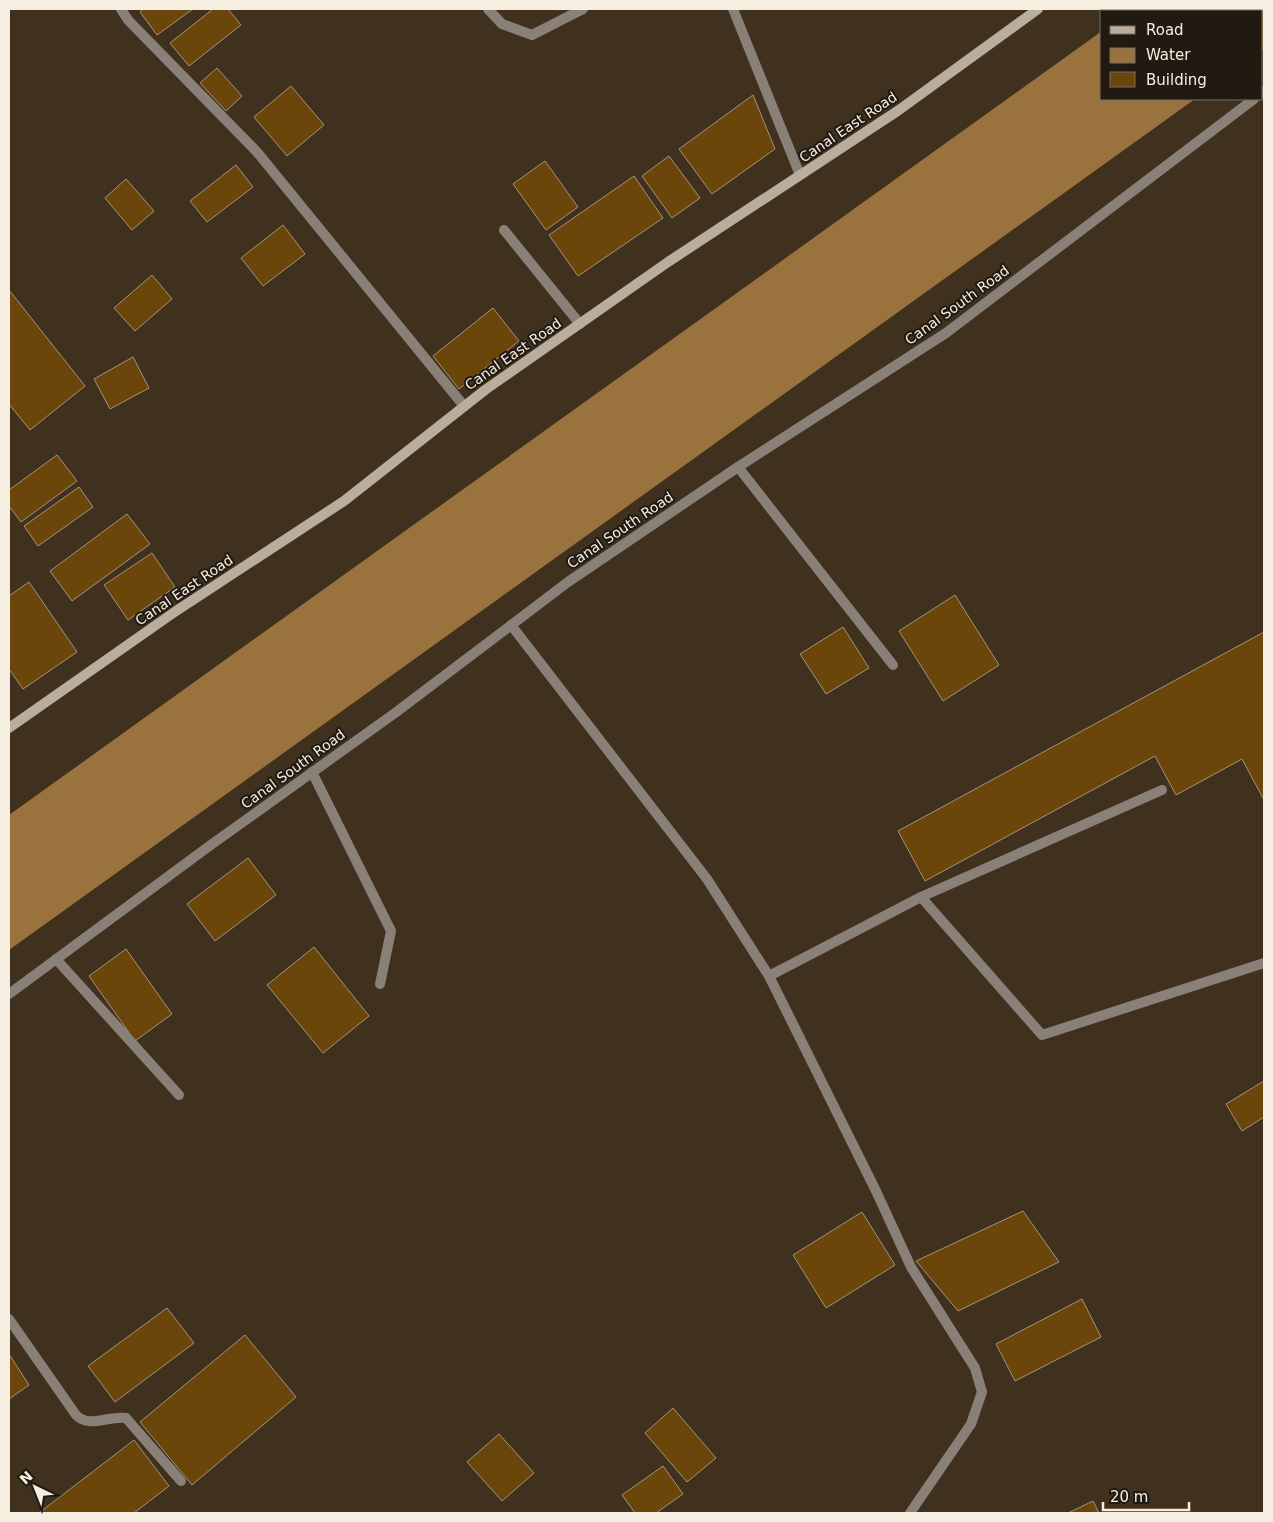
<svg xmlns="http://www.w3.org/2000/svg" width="1273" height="1522" font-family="'DejaVu Sans',sans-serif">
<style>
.water{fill:#99723d}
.building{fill:#6b460b;stroke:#a5937d}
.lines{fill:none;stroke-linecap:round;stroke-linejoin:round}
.service{stroke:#898178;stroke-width:10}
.minor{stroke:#898178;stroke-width:10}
.tertiary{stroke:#898178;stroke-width:10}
.secondary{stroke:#baad9e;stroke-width:10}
.labels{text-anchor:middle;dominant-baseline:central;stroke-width:4;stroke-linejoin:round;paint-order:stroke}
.street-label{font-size:14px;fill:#f7eee2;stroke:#211a11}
</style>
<rect width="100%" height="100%" fill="#3f311d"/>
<g class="water">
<path d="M1133 9H1264V49L1262 51V11H1129Z"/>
<path d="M1102 31V99H1195L9 950V815Z"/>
</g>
<g class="building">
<path d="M144 9H193L157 35 140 12Z"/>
<path d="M213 9H228L241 25 189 66 170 43Z"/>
<path d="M217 68 242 96 226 111 200 83Z"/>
<path d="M291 86 324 125 287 156 254 117Z"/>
<path d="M753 95 775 149 712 194 679 149Z"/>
<path d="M669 156 700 198 672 218 642 176Z"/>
<path d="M545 161 578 207 546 230 513 184Z"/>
<path d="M236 165 253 187 207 222 190 201Z"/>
<path d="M634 176 663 218 578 276 549 235Z"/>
<path d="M126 179 154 211 132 230 105 198Z"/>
<path d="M283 225 305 254 263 286 241 258Z"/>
<path d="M152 275 172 299 135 331 114 308Z"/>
<path d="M9 290 85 386 30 430 9 404Z"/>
<path d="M493 308 519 341 459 389 433 356Z"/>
<path d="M133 357 149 388 110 409 94 379Z"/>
<path d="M57 455 77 481 21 522 9 506V490Z"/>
<path d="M79 487 93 507 38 546 24 526Z"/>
<path d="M127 514 150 544 72 601 50 571Z"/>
<path d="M152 553 175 587 128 620 104 585Z"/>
<path d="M29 582 77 652 23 689 9 669V596Z"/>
<path d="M955 595 999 665 943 701 899 631Z"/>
<path d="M843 627 869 668 826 694 800 654Z"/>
<path d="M1264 632V800L1242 759 1176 795 1155 756 925 881 898 831Z"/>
<path d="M248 858 276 895 215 941 187 904Z"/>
<path d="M314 947 369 1016 323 1053 267 985Z"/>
<path d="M126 949 172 1014 135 1041 89 976Z"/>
<path d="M1264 1081V1117L1242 1131 1226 1104Z"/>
<path d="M1023 1211 1059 1262 958 1311 916 1261Z"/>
<path d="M862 1212 895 1265 826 1308 793 1255Z"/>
<path d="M1082 1299 1101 1337 1015 1381 996 1344Z"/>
<path d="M167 1308 194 1343 115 1402 88 1366Z"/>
<path d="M245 1335 296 1397 192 1485 140 1422Z"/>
<path d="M9 1354 29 1385 9 1399Z"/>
<path d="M673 1408 716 1458 687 1482 645 1433Z"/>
<path d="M499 1434 534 1473 502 1501 467 1462Z"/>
<path d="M134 1440 169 1486 134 1513H39Z"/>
<path d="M663 1466 683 1494 656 1513H635L622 1495Z"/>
<path d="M1093 1501 1099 1513H1068Z"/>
</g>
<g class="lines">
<g class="service">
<path d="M738 467 893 665"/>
<path d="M312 772 391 931 380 984"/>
<path d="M921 897 1042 1035 1264 963"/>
<path d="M769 976 921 897 1162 790"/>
<path d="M9 1319 76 1415C90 1429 109 1415 126 1418L181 1481"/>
</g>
<g class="minor">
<path d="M121 9 128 20 257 152 464 406"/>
<path d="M488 9 502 24 532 35 583 9"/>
<path d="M733 9 800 175"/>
<path d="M504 230 580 324"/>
<path d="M56 959 179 1095"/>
</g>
<g class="tertiary">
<path d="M1262 93 1264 91"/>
<path d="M511 625 707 879 769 976 876 1191 911 1267 975 1368 982 1392 971 1424 910 1513"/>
<path d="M9 994 208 847 395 713 568 582 738 467 946 333 1254 99"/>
</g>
<path class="secondary" d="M9 728 176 611 344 501 485 390 668 262 899 110 1038 9"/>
</g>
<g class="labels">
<g class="street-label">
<text transform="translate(848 127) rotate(-34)">Canal East Road</text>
<text transform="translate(957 305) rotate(-36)">Canal South Road</text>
<text transform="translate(513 354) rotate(-35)">Canal East Road</text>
<text transform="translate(620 530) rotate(-34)">Canal South Road</text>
<text transform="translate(184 590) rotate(-34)">Canal East Road</text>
<text transform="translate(293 769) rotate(-36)">Canal South Road</text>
</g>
</g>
<rect width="1273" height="1522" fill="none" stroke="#f7eee2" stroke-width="20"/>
<rect x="1100" y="10" width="162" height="90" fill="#211a11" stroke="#776f65"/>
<rect x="1110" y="26" width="25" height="8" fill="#baad9e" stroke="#776f65"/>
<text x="1146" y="35" font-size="15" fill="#f7eee2">Road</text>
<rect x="1110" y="48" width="25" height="15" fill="#99723d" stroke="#776f65"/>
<text x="1146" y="60" font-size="15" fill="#f7eee2">Water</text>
<rect x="1110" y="72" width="25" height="15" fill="#6b460b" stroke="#776f65"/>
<text x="1146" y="85" font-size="15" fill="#f7eee2">Building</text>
<g transform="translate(35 1487) rotate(317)" stroke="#211a11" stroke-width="4" paint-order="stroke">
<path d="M0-4L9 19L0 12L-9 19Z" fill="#f7eee2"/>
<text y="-8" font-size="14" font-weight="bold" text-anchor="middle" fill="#f7eee2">N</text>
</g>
<path d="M1103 1502v8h86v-8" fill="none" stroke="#f7eee2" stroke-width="2.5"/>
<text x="1110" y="1502" font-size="15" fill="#f7eee2" stroke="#211a11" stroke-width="4" paint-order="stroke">20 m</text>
</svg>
